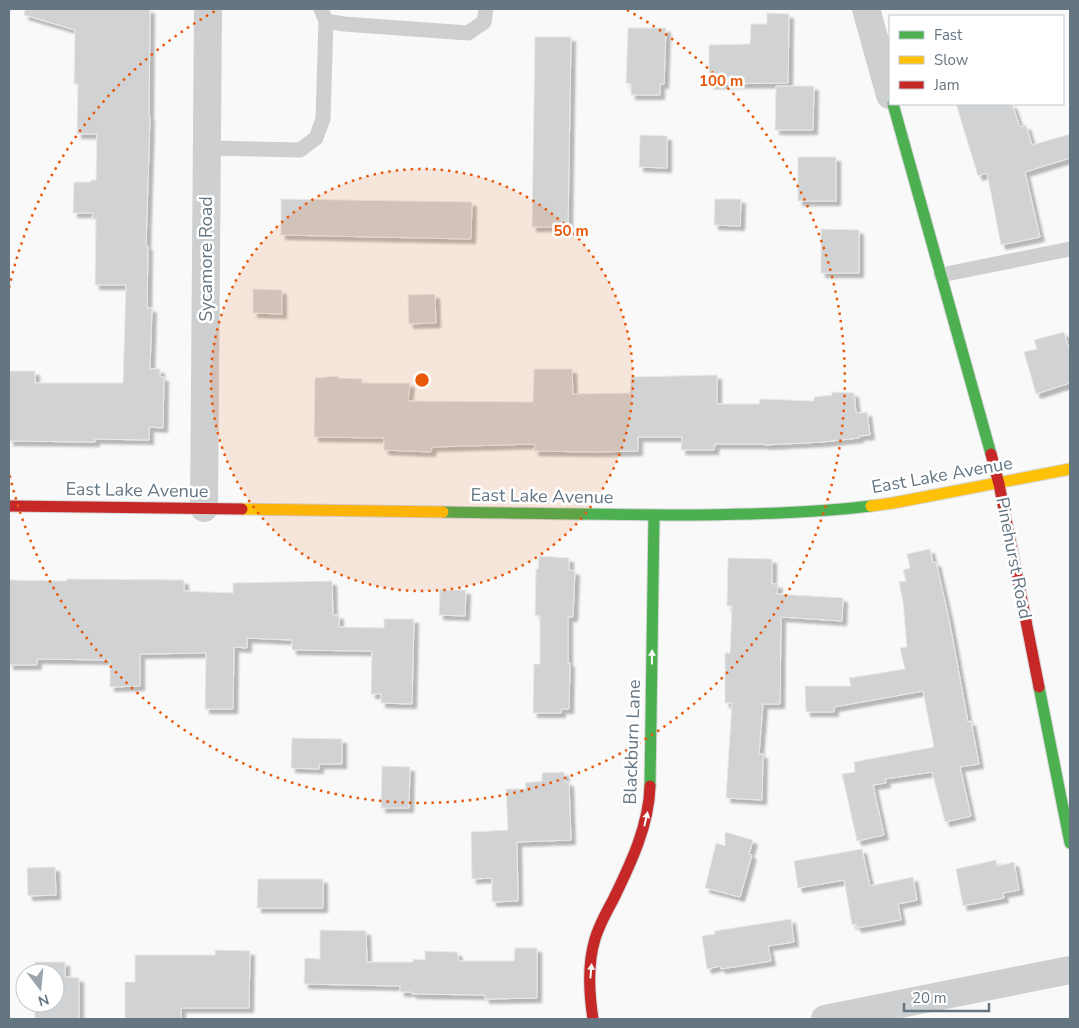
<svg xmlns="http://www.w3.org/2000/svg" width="1079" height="1028" font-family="'Nunito Sans',sans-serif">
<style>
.building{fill:#d0d2d3;stroke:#e8e8e8;filter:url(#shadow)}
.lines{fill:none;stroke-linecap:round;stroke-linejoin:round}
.fast-casing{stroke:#d5d6d7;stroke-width:13}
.slow-casing{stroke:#d5d6d7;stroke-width:13}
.jam-casing{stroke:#d5d6d7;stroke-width:13}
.lane{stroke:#cecfd0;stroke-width:15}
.street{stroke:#cecfd0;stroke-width:28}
.fast{stroke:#4caf50;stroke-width:11}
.slow{stroke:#ffc107;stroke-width:11}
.jam{stroke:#c62828;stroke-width:11}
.oneway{fill:#f6fbf6}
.ring{fill:none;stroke:#e8590c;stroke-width:2.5;stroke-dasharray:2.5 5}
.labels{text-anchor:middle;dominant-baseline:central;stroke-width:5;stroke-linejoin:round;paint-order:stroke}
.street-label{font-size:18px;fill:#657683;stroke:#fff}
.centre{fill:#e8590c;stroke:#fff;stroke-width:2.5}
.ring-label{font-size:15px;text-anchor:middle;font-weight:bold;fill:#e8590c;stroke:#fff;stroke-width:5;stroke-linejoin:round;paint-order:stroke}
</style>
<defs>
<filter id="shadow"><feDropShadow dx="4.5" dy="4.5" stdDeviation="1" flood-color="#0004"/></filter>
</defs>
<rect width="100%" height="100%" fill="#f9f9f9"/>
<g class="building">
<path d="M25 9H150L149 116H150L146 246H148L147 308H152L150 369H160V377H164L163 428 149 427V440L95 439V442L9 441V371H35V383H123L126 285H95L96 219H92L93 213H73L74 182H91V180H96L97 134H77L78 84H74L75 30 24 15Z"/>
<path d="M767 13 789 14 788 83 709 84V45L750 44 751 24H767Z"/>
<path d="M628 28H666L664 84H660V95H631V84L626 83Z"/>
<path d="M535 37H571L568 227H532Z"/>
<path d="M776 86H814L813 130H775Z"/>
<path d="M956 104H1012L1020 127 1026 125 1032 145 1070 134V158L1025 172 1040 237 1001 245 987 173 978 176Z"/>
<path d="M640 135 667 136V168L639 167Z"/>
<rect x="798" y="157" width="38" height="44"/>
<path d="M281 199 472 202 471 239 281 235Z"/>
<path d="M715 199H741L740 226 714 225Z"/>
<path d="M821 229 859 230V273H821Z"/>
<path d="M253 289 282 290V314L253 313Z"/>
<path d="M435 294 436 323 409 324 408 295Z"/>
<path d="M1064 332 1070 352V383L1036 394 1024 352 1037 349 1034 340Z"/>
<path d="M534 369H572L573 394 630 393 631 377 717 375V404H759L760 399 814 401V397L832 395V392L854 393 856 413 867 412 870 435 859 436V438L822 442 764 445V444H715L714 450H681L682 437H638V451L594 452 534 451 535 444 432 447 431 452 384 450V438L314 437 315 378 338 376V378L362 379V383H410L408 401 533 402Z"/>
<path d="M930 549 933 563 936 562 949 619 968 722 971 721 979 764 960 767 971 816 945 822 932 772 885 779 886 783 873 785 884 835 857 841 842 774 855 772 854 762 934 747 923 691 834 707V712H806L805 686H851L849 678 905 669 900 648 907 647 903 602 899 582 906 581 903 570 910 568 907 554Z"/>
<path d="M539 556 569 558V570L575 571 573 617H568V663H570L569 709H561V713H533L534 664H540V616L535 615 536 569H538Z"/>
<path d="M728 558 772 559V584H778L777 594 843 598 842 621 781 617 780 704H763L759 754H763L762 800 726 798 732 703H725V653H730L732 606H727Z"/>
<path d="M67 579 184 580V591L233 593V583L332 581 333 615H339V627L384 628V619H414L412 704 381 703V694H371L372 651 292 650V640L247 638V648L234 647 233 709H205L206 653 140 654V686L110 687V660L37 659V665H9V580L67 581Z"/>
<path d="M440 590H466L465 616 439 615Z"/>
<path d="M292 738 342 739V764H319V769L291 768Z"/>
<path d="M382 766 410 767 409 808H381Z"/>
<path d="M564 772 565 782H569L571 840 517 842 518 901 492 902V878L472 879 471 832 508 830 506 789H526L525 783 542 781V773Z"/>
<path d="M725 832 753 840 749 854 752 855 740 897 705 888 716 843 725 846Z"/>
<path d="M862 849 870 886 913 877 917 900 898 904 901 920 857 928 856 924 852 925 844 880 798 888 794 861Z"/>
<path d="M996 860 997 866 1014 862 1019 890 1003 893 1004 898 963 906 956 869Z"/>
<path d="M55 867 56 895 28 896 27 868Z"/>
<path d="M258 879H323V908H257Z"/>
<path d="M791 919 794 942 768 946 771 961 721 969 720 966 707 969 702 936 715 934V931Z"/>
<path d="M320 930 366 931 367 962H413V959L425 960V951L457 952 459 961H514L515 948H537V998L485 999V995L412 994V992H400V986L304 984 305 958 320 959Z"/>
<path d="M215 950 250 951 249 1008H181V1019H125V982H135V955H215Z"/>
<path d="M35 962H65V977L79 978V1019H35V1003H55V973H35Z"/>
</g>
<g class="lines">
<g class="fast-casing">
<g id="fast">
<path d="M893 104 991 454"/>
<path d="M443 512C527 513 612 515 697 515 755 514 813 513 871 506"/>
<path d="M1039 687 1070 843"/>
<path d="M650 786 654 515"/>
</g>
</g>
<g class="slow-casing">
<g id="slow">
<path d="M871 506 893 503 1070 469"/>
<path d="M242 509 443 512"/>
</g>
</g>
<g class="jam-casing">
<g id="jam">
<path d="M991 454 999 484 1039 687"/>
<path d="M9 506 242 509"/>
<path d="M593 1019C589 993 587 965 595 939 599 925 607 911 614 898 631 863 649 825 650 786"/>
</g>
</g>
<g class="lane">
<path d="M321 9 326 21 344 24 468 33 484 22 486 9"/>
<path d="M206 148 300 150 316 138 323 119 326 21"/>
<path d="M941 275 1070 249"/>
</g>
<g class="street">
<path d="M866 9 890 95"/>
<path d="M204 508 208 9"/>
<path d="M825 1019 1070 970"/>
</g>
<use href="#fast" class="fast"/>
<use href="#slow" class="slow"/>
<use href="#jam" class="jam"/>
</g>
<defs><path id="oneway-solid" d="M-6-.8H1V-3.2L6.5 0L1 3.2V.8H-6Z" transform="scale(1.25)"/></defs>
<g class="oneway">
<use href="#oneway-solid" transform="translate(652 657) rotate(-89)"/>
<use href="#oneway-solid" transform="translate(646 819) rotate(-77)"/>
<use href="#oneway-solid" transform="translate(591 971) rotate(-85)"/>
</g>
<circle cx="422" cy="380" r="211" fill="#e8590c" fill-opacity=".12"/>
<g class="ring">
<circle cx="422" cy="380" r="211"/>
<path d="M9 288A423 423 0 0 1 217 10M627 10A423 423 0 1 1 9 472"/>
</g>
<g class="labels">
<g class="street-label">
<text transform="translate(206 259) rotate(-90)">Sycamore Road</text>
<text transform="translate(942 475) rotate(-10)">East Lake Avenue</text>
<text transform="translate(137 490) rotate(1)">East Lake Avenue</text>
<text transform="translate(542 496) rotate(1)">East Lake Avenue</text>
<text transform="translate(1014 558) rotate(79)">Pinehurst Road</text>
<text transform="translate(632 742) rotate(-88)">Blackburn Lane</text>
</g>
</g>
<circle cx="422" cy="380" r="8" class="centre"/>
<g class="ring-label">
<text x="721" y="86">100 m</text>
<text x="571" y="236">50 m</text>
</g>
<rect width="1079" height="1028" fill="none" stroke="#657683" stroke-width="20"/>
<rect x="889" y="15" width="175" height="90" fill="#ffffff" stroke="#c1c8cd"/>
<rect x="899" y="31" width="25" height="8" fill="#4caf50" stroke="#c1c8cd"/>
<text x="934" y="40" font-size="15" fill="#657683">Fast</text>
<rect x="899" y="56" width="25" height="8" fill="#ffc107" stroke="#c1c8cd"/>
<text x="934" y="65" font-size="15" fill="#657683">Slow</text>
<rect x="899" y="81" width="25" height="8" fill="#c62828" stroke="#c1c8cd"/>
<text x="934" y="90" font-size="15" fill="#657683">Jam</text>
<g transform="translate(40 988) rotate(164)"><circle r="24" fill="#ffffff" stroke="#c1c8cd"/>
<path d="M0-4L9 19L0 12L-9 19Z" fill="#99a4ac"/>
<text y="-8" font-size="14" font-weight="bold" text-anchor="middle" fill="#657683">N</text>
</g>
<path d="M904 1003v8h85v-8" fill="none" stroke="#657683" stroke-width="2.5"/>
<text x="912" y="1003" font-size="15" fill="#657683" stroke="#ffffff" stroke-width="4" paint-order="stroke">20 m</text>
</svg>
